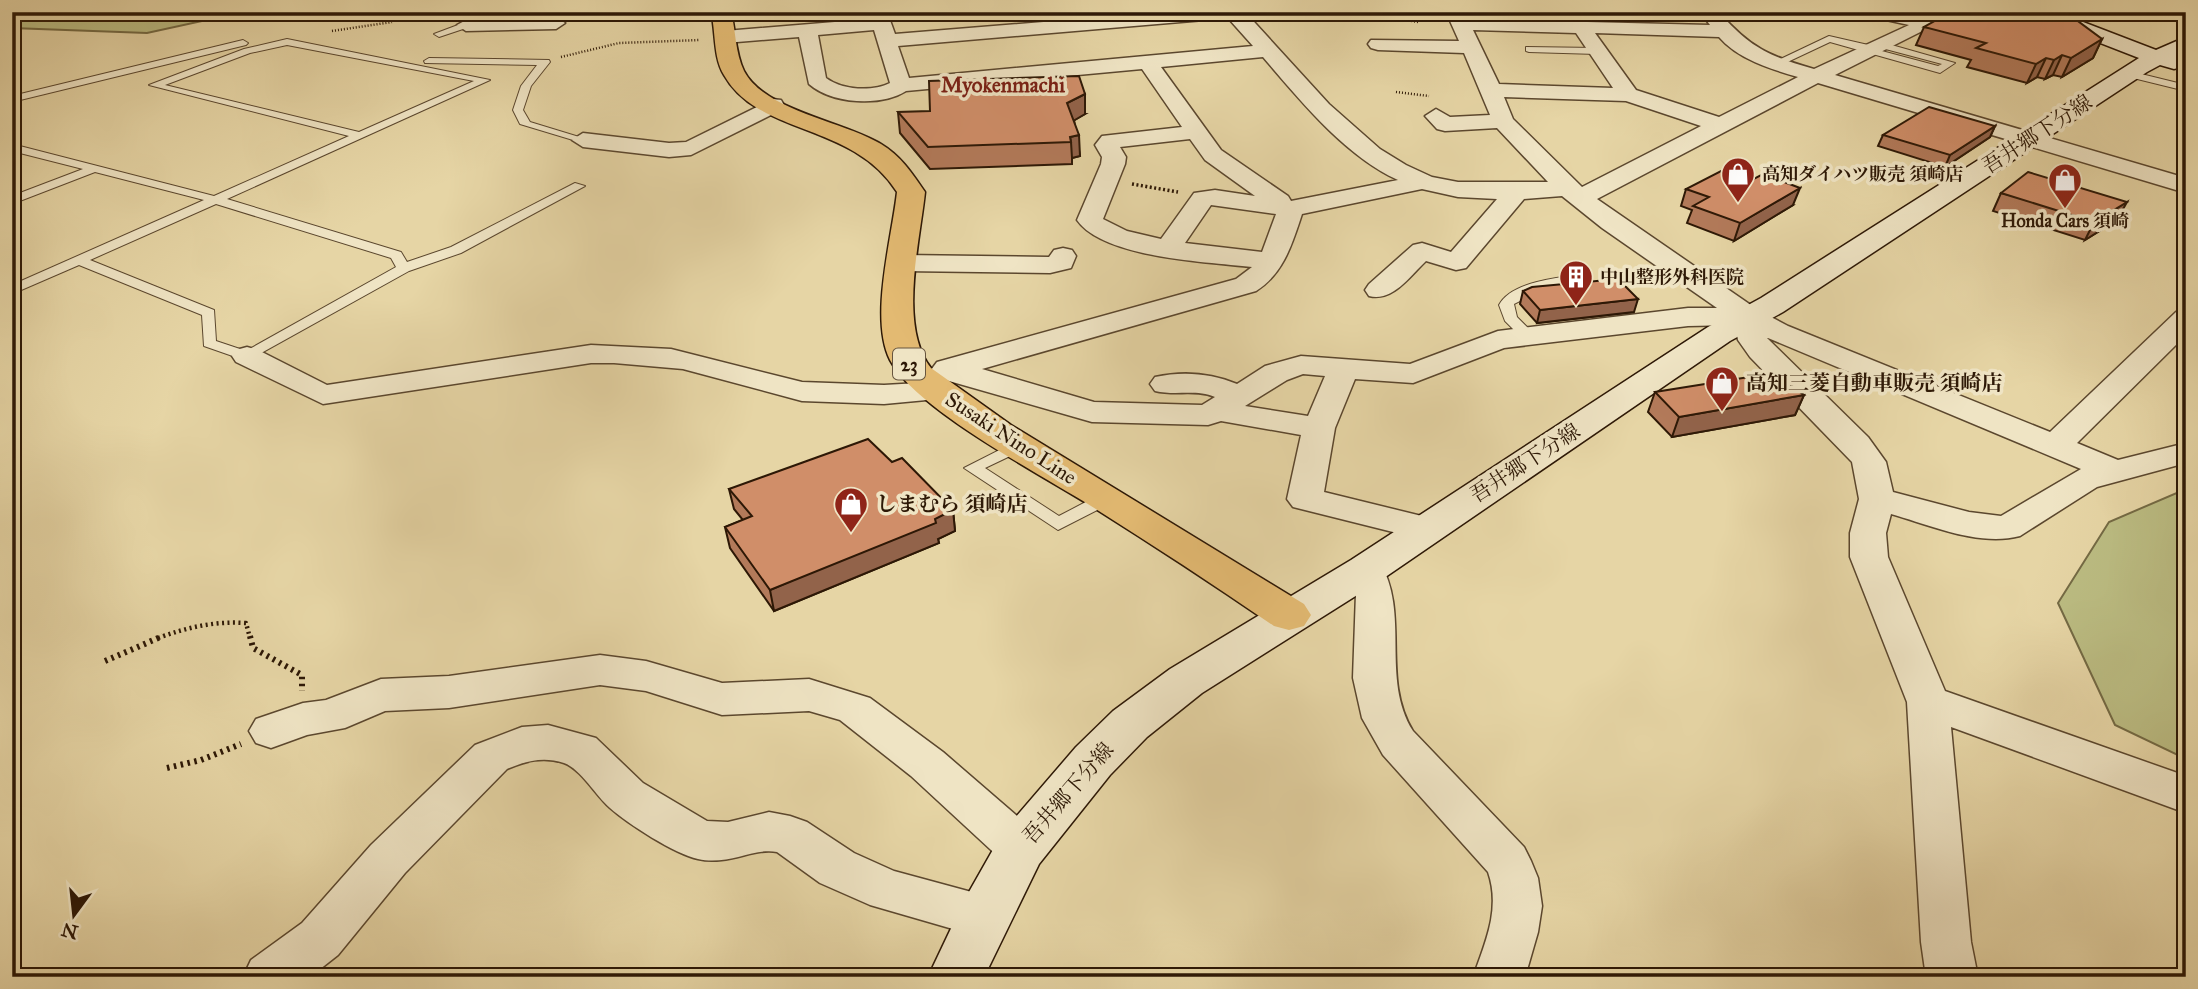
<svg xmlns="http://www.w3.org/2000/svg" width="2198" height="989" font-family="'IM FELL Great Primer','Noto Serif JP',serif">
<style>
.green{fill:#bbbc82;stroke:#746a44;stroke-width:2}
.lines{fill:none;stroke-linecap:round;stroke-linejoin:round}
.lane-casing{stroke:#5b472e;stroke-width:2}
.street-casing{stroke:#5b472e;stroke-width:3}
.secondary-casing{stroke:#2d1806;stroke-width:3}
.primary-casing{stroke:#2d1806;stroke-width:3}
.path-far3{stroke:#2d1806;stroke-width:2.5;stroke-dasharray:1 2;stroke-linecap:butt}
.path-far2{stroke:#2d1806;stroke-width:3.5;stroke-dasharray:2 2.5;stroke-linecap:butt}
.path-far1{stroke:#2d1806;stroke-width:4.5;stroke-dasharray:2 3.5;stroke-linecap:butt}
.path{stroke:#2d1806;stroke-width:6;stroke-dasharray:2.5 4.5;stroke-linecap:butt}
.lane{fill:#efe4c4;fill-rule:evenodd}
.street{fill:#efe4c4;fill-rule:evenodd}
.secondary{fill:#efe4c4;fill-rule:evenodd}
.primary{fill:#e3ba72;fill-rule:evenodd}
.wall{fill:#b37a5a;stroke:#2d1806;stroke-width:2}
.shaded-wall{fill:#92634a;stroke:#2d1806;stroke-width:2}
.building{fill:#d08e69;stroke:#2d1806;stroke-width:2}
.labels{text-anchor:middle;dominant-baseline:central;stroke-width:7;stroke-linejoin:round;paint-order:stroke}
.far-poi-label{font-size:18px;font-weight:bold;fill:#2d1806;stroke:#efe4c4;text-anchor:start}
.shield{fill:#efe4c4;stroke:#67553f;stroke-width:2}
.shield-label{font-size:19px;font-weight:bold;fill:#2d1806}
.far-quarter-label{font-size:21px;font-weight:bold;fill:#7a1f14;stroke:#efe4c4}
.street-label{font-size:21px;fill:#2d1806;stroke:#efe4c4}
.poi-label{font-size:21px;font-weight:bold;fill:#2d1806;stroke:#efe4c4;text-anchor:start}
</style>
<rect width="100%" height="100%" fill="#e6d5a5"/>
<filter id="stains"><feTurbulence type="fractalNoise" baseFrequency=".00286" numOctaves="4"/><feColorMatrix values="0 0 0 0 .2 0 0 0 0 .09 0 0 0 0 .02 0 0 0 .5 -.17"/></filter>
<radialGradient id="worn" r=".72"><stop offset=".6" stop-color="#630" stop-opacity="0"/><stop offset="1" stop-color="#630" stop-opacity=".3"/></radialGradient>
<g class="green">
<path d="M12 12H215L225 16 147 33 12 28Z"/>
<path d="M2186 489V759L2115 725 2058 603 2109 522Z"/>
</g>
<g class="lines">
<g class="lane-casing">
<g id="lane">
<path d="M411 12H423L411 19H405V15Z"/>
<path d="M466 22 471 25 469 27 439 37 434 34Z"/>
<path d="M1829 36 1877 47 1878 43 1881 42 1955 63 1940 73 1830 42 1779 66 1770 64ZM1878 47 1942 64 1938 66 1878 50Z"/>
<path d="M287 39 490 80 227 199 401 252 407 262 451 247 575 183 585 186 461 253 409 271 247 361 204 346 202 315 79 265 12 294V285L204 200 95 172 12 204V196L83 169 12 151V144L214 196 349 136 149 85 244 49ZM287 45 474 81 359 132 165 85 250 53ZM216 204 391 258 396 267 246 351 216 341 214 310 90 260Z"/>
<path d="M243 40 248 43 246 45 12 102V96Z"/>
<path d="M1526 47 1597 48 1602 51 1597 54 1529 52 1526 51Z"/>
<path d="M429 58 549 60 550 62 531 86 523 110 530 122 589 140 583 143 520 124 513 110 521 86 537 65 425 63 424 61Z"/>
<path d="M2129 71 2186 85V91L2125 76 2124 74Z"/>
<path d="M1582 275 1587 276V282L1548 287 1514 304 1517 317 1532 332V338H1522L1505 321 1499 305C1511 282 1558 277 1582 275Z"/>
<path d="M1019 440 1025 441 1027 445 1025 449 985 468 1059 516 1101 494 1107 492 1116 498 1113 502 1058 530 964 468Z"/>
</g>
</g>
<g class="street-casing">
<g id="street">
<path d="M481 12H507L498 19 556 17 565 23 556 29 466 31 457 25Z"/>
<path d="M869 12H887L895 34 1165 12H1245L1329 104 1380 149 1406 165 1432 177 1458 182H1548L1497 128 1445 131 1437 129 1425 116 1436 109 1450 117 1490 115 1464 53 1378 50 1371 48 1368 44 1371 40 1459 41 1446 12H1464L1467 19 1568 21 1563 12H1581L1587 22 1710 25 1700 12H1719C1750 48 1769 56 1814 69L1909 25 1868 16 1866 12H1902L1925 17 1936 12H1960L1835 75 2186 178V193L1818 83 1597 199 1758 310 1788 326 2050 432 2176 312 2186 309V335L2077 443 2118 460 2186 443V463L2097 487 2020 536C1979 547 1930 525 1891 514L1886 533 1888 557 1945 691 2186 776V813L1951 727 1971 942 1978 977H1926L1921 942 1907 702 1850 557V533L1859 499 1852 462 1750 357 1738 340 1735 325 1688 326 1504 348 1413 383 1355 379 1335 428 1324 492 1438 520 1443 528 1438 536 1425 540 1293 507 1287 499 1301 435 1221 421 1208 425 1092 422 935 377 931 370 937 362 1236 279 1252 267C1208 262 1103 258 1077 220L1101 164 1102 157 1095 145 1102 136 1182 127 1142 69 906 91C881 107 832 104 809 84L799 37 725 43 715 37 725 31 871 19ZM1228 18 1253 46 909 78 898 46ZM874 30 890 83C872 92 842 90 826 78L818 35ZM1473 30 1576 33 1613 88 1499 84ZM1595 33 1719 37C1738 59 1770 69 1798 77L1719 117 1636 90ZM1263 57C1301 101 1344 155 1398 180L1291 201 1288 196 1221 150 1161 67ZM1504 97 1626 101 1701 126 1582 187 1513 119ZM1190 139 1205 160 1255 196 1215 190 1194 193 1161 239 1127 231 1103 219 1125 164 1126 157 1120 147ZM1422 189 1458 197 1497 199 1451 252 1422 243 1413 245 1369 284 1365 290 1369 296C1393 302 1410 276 1426 261L1456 270 1466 268 1524 199 1562 196 1602 228 1717 308H1688L1498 331 1410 364 1301 356 1265 366 1237 384C1211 373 1182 371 1155 377L1150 384 1155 391C1175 396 1196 389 1215 397L1202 405 1094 402 982 369 1256 291C1284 273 1292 244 1302 214ZM1211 205 1276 214 1262 252 1185 243ZM1767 338H1768L2081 469 2001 516 1969 512 1893 492 1886 462 1868 437ZM1303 374 1325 376 1308 416 1245 406 1287 380Z"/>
<path d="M773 99 781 100 784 105 781 110 691 155 669 157 583 147 572 140 583 133 669 143 686 142Z"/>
<path d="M1063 248 1072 250 1076 256 1071 268 1050 273 903 271 893 269 889 263 893 257 903 255 1049 257 1054 250Z"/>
<path d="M591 345 671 349 802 382 884 385 937 382 948 384 953 391 948 398 884 404 802 401 683 369 614 363H591L323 404 236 362 232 356 236 350 247 347 258 350 327 385Z"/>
<path d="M1366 557 1379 561C1411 613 1380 678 1413 731L1524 847 1531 861 1538 878 1542 906 1538 932 1525 977H1473C1485 943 1501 909 1488 872L1383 755 1362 718 1353 678 1356 593 1347 570 1353 561Z"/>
<path d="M600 655 646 661 722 683 809 679 870 698 943 752 1038 834 1045 848 1038 862 1021 868 1004 862 911 776 840 720 809 711 722 715 646 691 600 685 449 708 385 711 345 728 307 735 271 748 256 743 249 731 256 719 303 703 326 700 381 679 449 676Z"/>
<path d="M548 725 596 738 643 783 707 821 728 822 769 812 790 816 807 822 854 853 894 871 1001 900 1009 916 1001 932 984 938 870 905 820 883 777 852C755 847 728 866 698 859 675 854 628 824 610 808 596 796 581 769 564 763 543 756 526 761 507 769L405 873 338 955 310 977H243L251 960 302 923 371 845 475 745 522 727Z"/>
</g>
</g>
<g class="secondary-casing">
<path id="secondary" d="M2028 12H2057L2156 50 2186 37V52L2177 56 2185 62 2182 67 2174 69 2160 65 2147 72 1783 312 1730 341 1381 580 1202 693 1147 737 1110 775 1039 864 984 977H928L965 899 1003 832 1076 747 1113 711 1170 669 1351 560 1708 327 1761 298 2139 58 2031 16Z"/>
</g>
<g class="primary-casing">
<path id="primary" d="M711 12H731C736 31 735 53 744 71 765 111 843 121 881 144 901 156 912 173 925 192 920 241 898 327 931 368L1011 425 1304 604 1311 615 1304 626 1289 630 1274 626C1214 585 1153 545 1091 506 1042 475 915 409 890 360 869 318 892 238 897 192 853 122 758 136 724 75 713 57 716 32 711 12Z"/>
</g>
<g class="path-far3">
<path d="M243 12 247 13"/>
<path d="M1364 12 1418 22"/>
<path d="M332 31 392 22"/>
<path d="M561 57 619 43 700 40"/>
<path d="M1396 92 1429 96"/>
</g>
<path class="path-far2" d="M1132 184 1178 192"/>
<path class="path-far1" d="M158 638C188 627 215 621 246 623L250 638"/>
<g class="path">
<path d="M250 636 253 648 302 675V691"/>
<path d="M105 661 163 636"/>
<path d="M167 768 201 760 241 744"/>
</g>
<use href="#lane" class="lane"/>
<use href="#street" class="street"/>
<use href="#secondary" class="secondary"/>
<use href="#primary" class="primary"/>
</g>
<g class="wall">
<path d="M2135 12H2168L2159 17Z"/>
<path d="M1924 27 2102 39 2093 58 2062 77 2053 75 2045 79 2037 77 2027 83 1967 67 1971 60 1916 45Z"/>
<path d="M898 112 1085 114 1074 120 1080 156 1072 158V164L930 169 900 133Z"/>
<path d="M1995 126 1990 137 1945 167 1878 146 1883 135Z"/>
<path d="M1686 189 1793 205 1734 241 1687 223 1692 210 1681 206Z"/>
<path d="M2001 193 2117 220 2085 240 1993 211Z"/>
<path d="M1523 291 1634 312 1537 323 1520 304Z"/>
<path d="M1655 392 1804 395 1795 415 1672 437 1648 412Z"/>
<path d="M892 462 953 510 955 531 938 539 939 543 774 611 730 548 725 527 743 520 734 509 729 489Z"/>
</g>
<g class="shaded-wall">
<path d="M2102 39 2093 58 2062 77 2071 58Z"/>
<path d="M2062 55 2053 75 2045 79 2054 60Z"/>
<path d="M2046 58 2037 77 2027 83 2036 64Z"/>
<path d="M1085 94V114L1068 124 1067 103Z"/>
<path d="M1995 126 1990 137 1945 167 1950 155Z"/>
<path d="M1079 135 1080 156 1072 158 1071 142 1070 137Z"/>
<path d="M1800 188 1793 205 1734 241 1740 223Z"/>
<path d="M2127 202 2117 220 2085 240 2094 222Z"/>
<path d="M1638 299 1634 312 1537 323 1540 310Z"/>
<path d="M1804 395 1795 415 1672 437 1679 417Z"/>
<path d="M953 510 955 531 938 539 939 543 774 611 770 590Z"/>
</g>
<g class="building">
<path d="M1951 12H2046L2075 19 2102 39 2071 58 2062 55 2054 60 2046 58 2036 64 1976 48 1986 43 1924 27Z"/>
<path d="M1079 76 1085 94 1067 103 1079 135 1070 137 1071 142 928 147 898 112 930 111 929 81Z"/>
<path d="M1929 107 1995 126 1950 155 1883 135Z"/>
<path d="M1721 171 1750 181 1763 174 1800 188 1740 223 1693 206 1709 197 1686 189Z"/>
<path d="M2028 172 2127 202 2094 222 2001 193Z"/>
<path d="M1618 279 1638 299 1540 310 1523 291 1532 287Z"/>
<path d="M1774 373 1804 395 1679 417 1655 392Z"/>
<path d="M868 439 892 462 902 458 953 510 935 519 936 523 770 590 725 527 752 516 729 489Z"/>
</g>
<defs>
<g id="shop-pin" transform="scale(1.75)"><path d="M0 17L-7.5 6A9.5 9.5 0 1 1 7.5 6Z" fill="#8f2418" stroke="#efe4c4"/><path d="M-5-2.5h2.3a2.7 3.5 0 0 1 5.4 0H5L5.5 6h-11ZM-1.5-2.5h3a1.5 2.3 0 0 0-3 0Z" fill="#fff"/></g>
<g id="building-pin" transform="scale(1.75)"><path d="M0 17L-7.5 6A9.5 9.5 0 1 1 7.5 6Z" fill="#8f2418" stroke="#efe4c4"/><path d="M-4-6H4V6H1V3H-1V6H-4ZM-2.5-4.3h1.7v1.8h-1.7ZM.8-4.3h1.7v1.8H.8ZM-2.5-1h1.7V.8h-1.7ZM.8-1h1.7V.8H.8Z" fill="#fff"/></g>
</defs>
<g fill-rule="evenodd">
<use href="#shop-pin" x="1738" y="174"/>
<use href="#shop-pin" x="2065" y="180"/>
<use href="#building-pin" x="1576" y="277"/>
<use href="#shop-pin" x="1722" y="383"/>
<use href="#shop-pin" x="851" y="504"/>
</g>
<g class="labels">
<g class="far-poi-label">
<text x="1762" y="174">高知ダイハツ販売 須崎店</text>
<text x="2065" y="221" text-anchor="middle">Honda Cars 須崎</text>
<text x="1600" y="277">中山整形外科医院</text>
</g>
<rect class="shield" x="893" y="348.5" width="32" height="31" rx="5"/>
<g class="shield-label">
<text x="909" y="364">23</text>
</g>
<g class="far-quarter-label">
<text x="1003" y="85">Myokenmachi</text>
</g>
<g class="street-label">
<text transform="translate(2037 134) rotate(-33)">吾井郷下分線</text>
<text transform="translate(1011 438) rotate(33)">Susaki Nino Line</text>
<text transform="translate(1525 463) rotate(-33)">吾井郷下分線</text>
<text transform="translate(1068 793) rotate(-49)">吾井郷下分線</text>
</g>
<g class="poi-label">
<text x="1746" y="383">高知三菱自動車販売 須崎店</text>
<text x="876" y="504">しまむら 須崎店</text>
</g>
</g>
<rect width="2198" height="989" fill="none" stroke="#e6d5a5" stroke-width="42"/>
<rect x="14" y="14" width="2170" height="961" fill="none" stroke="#2d1806" stroke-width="3.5"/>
<rect x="21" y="21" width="2156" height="947" fill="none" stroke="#2d1806" stroke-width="2"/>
<g transform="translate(74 915) rotate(195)" stroke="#efe4c4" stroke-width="5" paint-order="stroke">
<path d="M0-5L12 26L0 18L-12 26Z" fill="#2d1806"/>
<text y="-10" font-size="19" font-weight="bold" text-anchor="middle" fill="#2d1806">N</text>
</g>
<rect width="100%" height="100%" filter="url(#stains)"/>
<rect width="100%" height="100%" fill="url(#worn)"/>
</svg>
